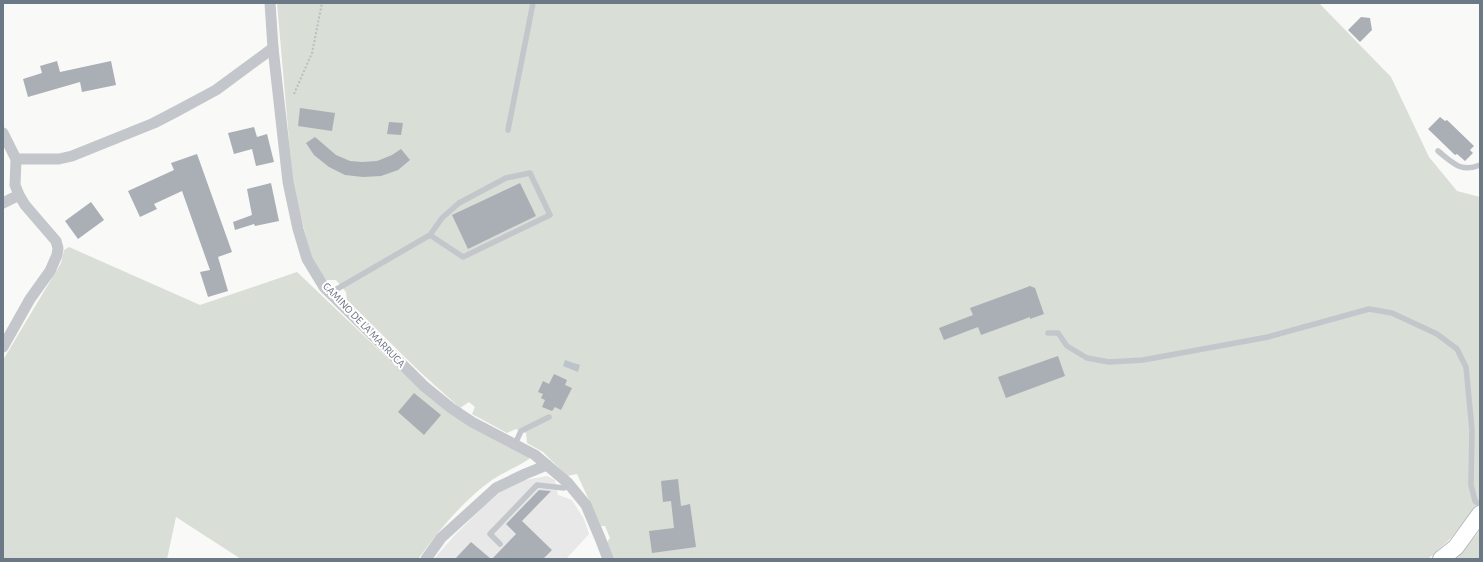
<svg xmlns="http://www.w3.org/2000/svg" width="1483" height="562" font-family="'Alegreya Sans',sans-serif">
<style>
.built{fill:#e7e8e7}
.green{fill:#d9ded7}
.water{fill:#bbc4c9}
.building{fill:#a9afb5}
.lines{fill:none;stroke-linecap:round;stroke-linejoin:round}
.secondary-casing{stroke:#b3b8bd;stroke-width:18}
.path{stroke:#bbbec0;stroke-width:2;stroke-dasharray:2 2;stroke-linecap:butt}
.lane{stroke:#c3c6ca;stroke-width:5.5}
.street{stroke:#c3c6ca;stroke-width:11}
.secondary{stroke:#fff;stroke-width:16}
.labels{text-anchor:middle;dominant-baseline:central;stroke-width:4;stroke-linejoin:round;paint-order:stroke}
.street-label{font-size:11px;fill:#6b7885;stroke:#fff}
</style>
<rect width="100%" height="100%" fill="#f9f9f7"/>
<path class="built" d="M547 476 555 480 558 495 572 500 584 519 589 534 566 559H434L454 536 483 507 504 489 519 481Z"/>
<g class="green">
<path d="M277 3H1319L1391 77 1429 157 1457 191 1480 197V500L1452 537 1428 559H613L607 542 610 538 605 526H601L577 474 567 476 543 452 527 443 526 433 516 429 507 433 472 414 475 407 469 402 460 408 419 371 347 300 346 292 336 280H326L311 256 293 186Z"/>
<path d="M69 247 200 305 297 272 402 372 451 413 528 454 529 459C517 467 504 472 492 480 462 501 439 531 418 559H241L176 517 167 559H3V360L61 263 64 250Z"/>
<path d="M1480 531V559H1456Z"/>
</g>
<path class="water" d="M565 360 580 365 578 372 563 366Z"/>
<g class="building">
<path d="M1361 17 1370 18 1372 30 1360 42 1348 30Z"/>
<path d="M57 61 60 72 111 61 116 85 82 92 80 82 28 97 23 79 42 73 40 66Z"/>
<path d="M300 108 335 113 332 131 298 126Z"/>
<path d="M1440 117 1445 121 1447 120 1474 146 1470 150 1473 153 1465 161 1457 154 1455 155 1428 129Z"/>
<path d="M389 122 403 123 401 135 387 134Z"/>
<path d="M254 127 257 137 267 134 274 162 256 166 252 149 234 154 228 133Z"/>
<path d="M315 137 336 155 350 161 362 162 377 161 392 155 401 149 410 160 398 170 381 176 363 177 345 175 329 167 314 155 306 143Z"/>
<path d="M197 154 232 252 218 257 228 291 208 297 200 272 210 270 182 191 154 204 157 209 140 217 128 191 174 170 171 163Z"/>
<path d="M271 183 279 221 255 226 254 224 235 230 233 222 252 215 247 189Z"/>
<path d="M520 183 536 216 468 249 452 215Z"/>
<path d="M91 202 104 220 78 239 65 221Z"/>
<path d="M1030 286 1035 288 1044 314 1030 319V317L981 335 978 327 944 340 939 328 973 315 970 308Z"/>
<path d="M1058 356 1065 376 1006 398 998 377Z"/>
<path d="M554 374 567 380 565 385 572 388 561 410 555 407 552 411 542 407 545 400 541 398 543 394 538 392 543 381 549 384Z"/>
<path d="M414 393 441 415 424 435 398 412Z"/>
<path d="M678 479 681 506 690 504 696 547 652 553 649 531 674 528 671 501 663 502 661 481Z"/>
<path d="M539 490 551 491 522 521 552 550 543 559H492L516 534 506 524Z"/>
<path d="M471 542 491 559H455Z"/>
</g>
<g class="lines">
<g class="secondary-casing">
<path id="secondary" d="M1441 559 1456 547 1480 514"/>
</g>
<path class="path" d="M294 94 312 53 322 3"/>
<g class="lane">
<path d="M508 130 533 3"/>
<path d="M1438 151C1453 163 1461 173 1480 165"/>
<path d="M330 293 430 235 463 257 550 215 530 173 506 178 459 203 442 218 430 235"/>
<path d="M1048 333H1058L1067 346 1087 358 1109 362 1143 360 1268 337 1369 309 1392 313 1437 334 1457 349 1466 367 1472 430 1471 485 1475 501 1480 505"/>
<path d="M515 444 521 431 549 417"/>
<path d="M500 544 490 534 537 485 564 488 568 483"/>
</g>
<g class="street">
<path d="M270 3 273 48 288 182 298 229 307 259 324 287 424 386 451 408 472 422 535 455 568 483 586 505 600 538 608 559"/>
<path d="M3 133 16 159 15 185 19 195 25 205 56 241 58 248 57 255 50 271 30 299 3 347"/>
<path d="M16 159H59L72 156 154 123 177 111 216 90 273 48"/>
<path d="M3 203 19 195"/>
<path d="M426 559 441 538 496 488 525 474 547 465"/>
</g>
<use href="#secondary" class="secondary"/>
</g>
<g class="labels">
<g class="street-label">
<text transform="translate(364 325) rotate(46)">CAMINO DE LA MARRUCA</text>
</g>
</g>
<rect width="1483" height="562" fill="none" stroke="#6b7885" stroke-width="8"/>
</svg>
